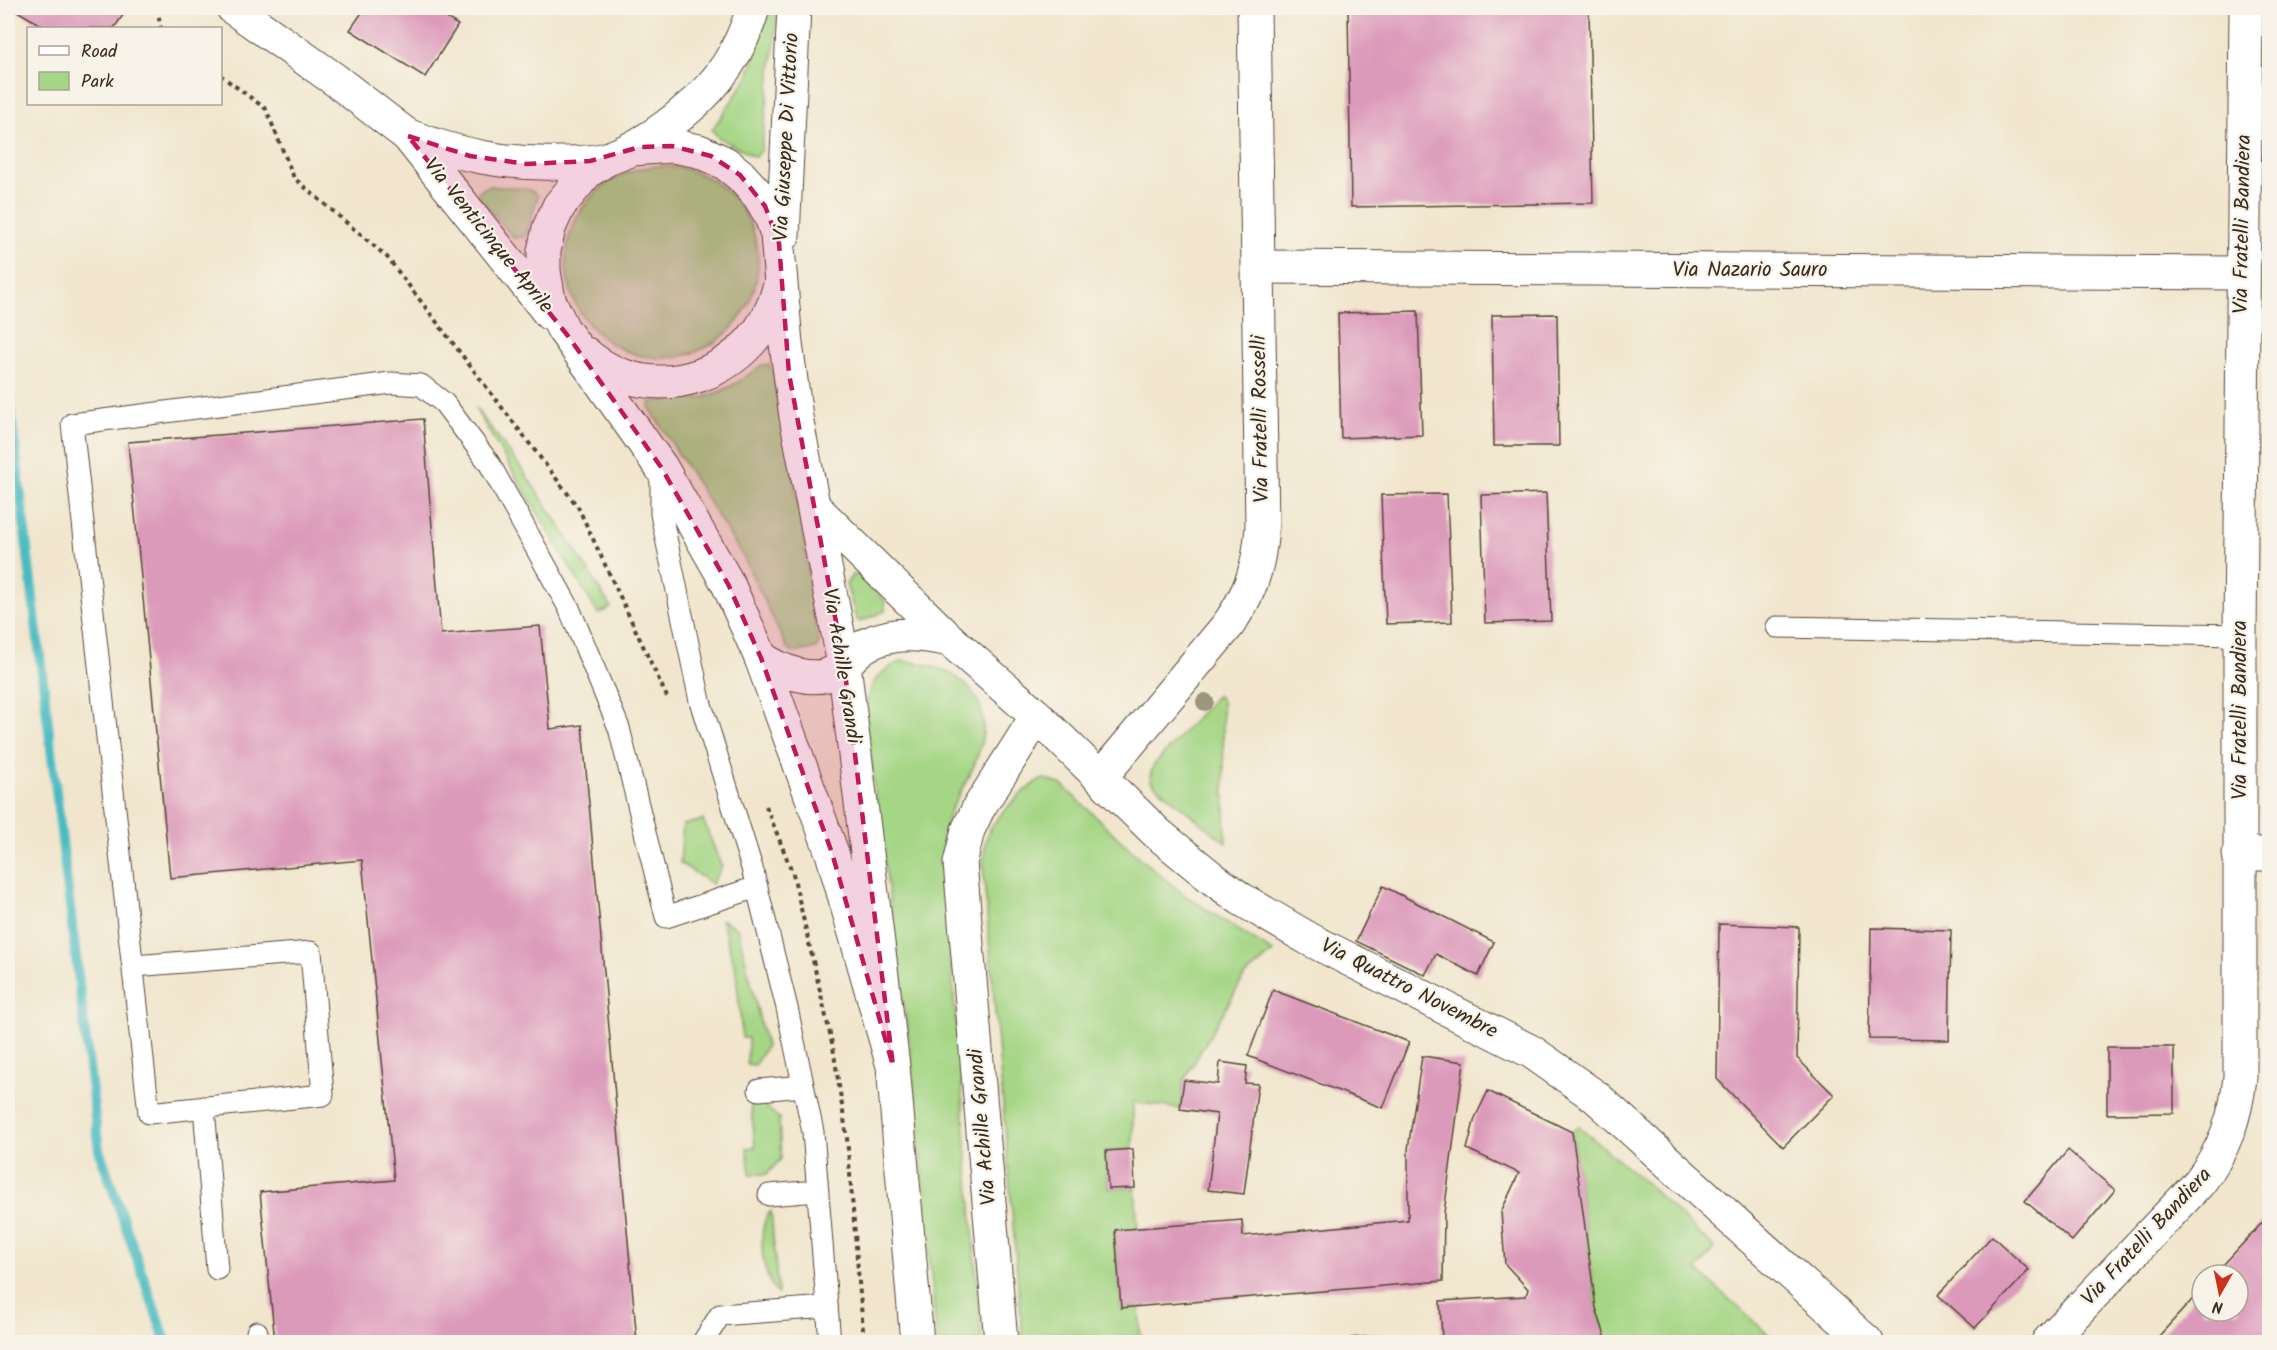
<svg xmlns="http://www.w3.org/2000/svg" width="2277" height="1350" font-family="Kalam,sans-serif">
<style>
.green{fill:#a5d685;stroke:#708052;stroke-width:1.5}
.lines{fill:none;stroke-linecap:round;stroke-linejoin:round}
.stream{stroke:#4cbbc2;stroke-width:10}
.building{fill:#dc9aba}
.service-casing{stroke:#564638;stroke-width:23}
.minor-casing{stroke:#564638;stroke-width:35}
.secondary-casing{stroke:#564638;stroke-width:35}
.path{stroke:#564638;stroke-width:4;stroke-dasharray:4.5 4.5;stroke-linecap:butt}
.service{stroke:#fff;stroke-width:21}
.minor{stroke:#fff;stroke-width:33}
.secondary{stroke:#fff;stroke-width:33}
.tree{fill:#9c967b}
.marked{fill:#c2185b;fill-opacity:0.2;stroke:#c2185b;stroke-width:4.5;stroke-dasharray:12 8;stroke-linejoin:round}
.labels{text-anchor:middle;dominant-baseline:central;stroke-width:4.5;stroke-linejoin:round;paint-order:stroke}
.street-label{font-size:21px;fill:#3b2a1e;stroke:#f7f3e8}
</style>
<rect width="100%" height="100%" fill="#f7f3e8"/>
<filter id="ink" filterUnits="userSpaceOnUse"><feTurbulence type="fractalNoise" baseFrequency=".0167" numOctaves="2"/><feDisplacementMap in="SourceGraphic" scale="12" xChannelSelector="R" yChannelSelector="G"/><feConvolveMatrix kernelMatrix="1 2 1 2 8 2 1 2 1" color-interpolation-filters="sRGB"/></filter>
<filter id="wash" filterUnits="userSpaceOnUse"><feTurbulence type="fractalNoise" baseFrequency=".008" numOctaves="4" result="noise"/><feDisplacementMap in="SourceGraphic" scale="24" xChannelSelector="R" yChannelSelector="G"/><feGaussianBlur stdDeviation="1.35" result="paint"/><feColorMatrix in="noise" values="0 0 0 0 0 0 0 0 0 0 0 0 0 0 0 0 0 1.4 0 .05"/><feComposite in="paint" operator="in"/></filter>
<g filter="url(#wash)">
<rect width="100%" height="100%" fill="#f1e6cd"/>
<g class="green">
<path d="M769 8H779L761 151 755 157 719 138 712 130 748 77Z"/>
<circle cx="662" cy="262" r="96"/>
<path d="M489 186C503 188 530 185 538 196L525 237 514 238 478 197 479 191Z"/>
<path d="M762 365H769L773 370 799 508 819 643 816 649 791 652 787 648 744 558 649 407 651 402C665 398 680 400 694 399 720 396 742 380 762 365Z"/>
<path d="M475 408C527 471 569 539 611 608L598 614Z"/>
<path d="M853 574 858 575 885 601V611L860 622 856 618 846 584Z"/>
<path d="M902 661C963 666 1002 701 974 765 965 788 948 807 944 832 942 841 943 851 943 860L982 1342H937L913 1072 864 712C871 682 874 674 902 661Z"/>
<path d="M1217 695 1222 701 1226 843 1152 783 1150 777 1153 766Z"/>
<path d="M1045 779 1062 785 1131 850 1184 895 1273 952 1244 977 1184 1080 1180 1109 1133 1102V1149L1106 1151 1108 1189 1135 1188 1138 1229 1115 1231 1121 1308 1139 1307 1141 1342H1023L983 867C984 856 984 844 988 834 994 818 1030 782 1045 779Z"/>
<path d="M703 820 722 867 712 884 680 863 683 825Z"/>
<path d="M721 919 738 929 766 1046 755 1065 747 1064 748 1038H742L736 970Z"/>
<path d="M761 1103 779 1118 781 1159 767 1174H750L747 1148 755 1147 751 1105Z"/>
<path d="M1578 1126 1648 1185 1714 1248 1697 1270 1770 1336 1669 1342H1607L1596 1308 1572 1132Z"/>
<path d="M771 1211 778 1294C762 1280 755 1226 771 1211Z"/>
</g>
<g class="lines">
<path class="stream" d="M8 389 99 1150 166 1342"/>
</g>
<g id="blocks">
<g class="building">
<path d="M12 8H128L114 28H46Z"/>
<path d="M365 8H430L458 25 425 77 350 30Z"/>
<path d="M1348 8H1589L1593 203 1351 207Z"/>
<path d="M1418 311 1422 435 1341 438 1338 313Z"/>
<path d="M1557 314 1559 446H1494L1492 315Z"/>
<path d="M423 419 441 634 540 626 550 729 582 725 637 1342H275L260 1192 394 1180 362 860 170 878 128 442Z"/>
<path d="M1546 493 1551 621 1485 623 1481 495Z"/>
<path d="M1447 494 1452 622 1386 624 1381 495Z"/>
<path d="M1383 886 1494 942 1478 976 1436 954 1425 975 1356 941Z"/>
<path d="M1719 924 1799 927 1797 1058 1834 1095 1783 1147 1717 1079Z"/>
<path d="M1871 928 1951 930 1949 1040 1869 1039Z"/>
<path d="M1273 990 1409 1042 1383 1108 1248 1056Z"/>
<path d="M2107 1047H2174V1113L2107 1114Z"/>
<path d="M1422 1056 1464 1062 1444 1213 1443 1281 1121 1308 1115 1230 1242 1220 1243 1236 1408 1220V1149Z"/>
<path d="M1220 1062 1247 1066 1245 1083 1258 1084 1244 1194 1208 1190 1217 1114 1180 1109 1184 1080 1218 1084Z"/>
<path d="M1488 1091 1572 1132 1596 1308 1607 1342H1350V1338L1402 1334 1403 1340 1442 1338 1440 1301 1526 1296 1528 1289 1505 1264 1501 1212 1519 1173 1467 1149 1475 1118Z"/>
<path d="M1133 1149 1135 1188 1108 1189 1106 1151Z"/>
<path d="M2068 1150 2115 1190 2072 1241 2025 1201Z"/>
<path d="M2270 1214V1342H2166L2159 1336 2202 1289V1311H2238V1275H2214Z"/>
<path d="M1992 1236 2029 1270 1975 1328 1938 1295Z"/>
</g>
</g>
</g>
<g filter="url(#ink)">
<use href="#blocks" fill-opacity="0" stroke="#564638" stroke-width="1.5"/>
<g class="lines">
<g class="service-casing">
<g id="service">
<path d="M661 474V514L700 701 752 868 787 1008 813 1132 830 1342"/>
<path d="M1777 627 2240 635"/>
<path d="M134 966 311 952 323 1095 149 1113 72 424 391 383 421 385 444 403 489 463 569 608 619 728 666 917 757 887"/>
<path d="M759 1090 803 1086"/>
<path d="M204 1107 217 1269"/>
<path d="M769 1195 817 1191"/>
<path d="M257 1332 258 1342"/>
<path d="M703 1342 720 1315 827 1307"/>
</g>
</g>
<g class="minor-casing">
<g id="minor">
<path d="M1259 267 2242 273"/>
<path d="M814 507 950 640 1037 716 1157 833 1212 878 1241 899 1309 939 1532 1052 1596 1097 1867 1342"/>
<path d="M761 658C781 671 813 685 836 671 848 664 854 651 868 644 894 631 922 634 950 640"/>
<path d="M1101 777 1228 625C1251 592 1259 568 1262 527L1254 8"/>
<path d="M2239 854H2270"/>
<path d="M1001 1342 960 863 968 830 978 809 1037 716"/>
<path d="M2048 1342 2199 1183C2224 1150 2236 1118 2240 1077V635L2246 8"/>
</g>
</g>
<g class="secondary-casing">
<g id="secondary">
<path d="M233 8 334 79 408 136 550 314"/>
<path d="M409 136C459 155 506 165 561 163 576 163 595 163 610 158 636 148 663 130 684 112 719 84 741 51 753 8"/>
<path d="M783 236 794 8"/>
<path d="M586 354C655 413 758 373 779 288"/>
<path d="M893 1066 832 853 761 658 728 584 661 467 563 329 549 300 544 271V251L549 228 559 206 587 172 607 159 633 149 672 146 699 151 725 163 740 175 759 196 771 216 777 235 786 344 796 417 844 664 893 1066 917 1342"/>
</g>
</g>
<g class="path">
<path d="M157 8 161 28"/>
<path d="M220 75 266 109 294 178 387 257 578 507 667 697"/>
<path d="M766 806 793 874 833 1047 847 1138 864 1342"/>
</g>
<use href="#service" class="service"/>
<use href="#minor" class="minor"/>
<use href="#secondary" class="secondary"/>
</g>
<circle class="tree" cx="1205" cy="702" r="9"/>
</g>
<path class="marked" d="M408 136 470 156 527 164 590 161 640 147 672 146 711 156 740 175 765 206 779 243 789 374 844 664 893 1066 832 853 761 658 728 584 661 467 568 336Z"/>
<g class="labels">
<g class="street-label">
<text transform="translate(787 137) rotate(-87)">Via Giuseppe Di Vittorio</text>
<text transform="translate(2243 224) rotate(-89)">Via Fratelli Bandiera</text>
<text transform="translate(488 236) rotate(51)">Via Venticinque Aprile</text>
<text x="1750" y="270">Via Nazario Sauro</text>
<text transform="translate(1261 419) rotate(-91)">Via Fratelli Rosselli</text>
<text transform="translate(841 666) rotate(81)">Via Achille Grandi</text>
<text transform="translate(2240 710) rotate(-90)">Via Fratelli Bandiera</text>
<text transform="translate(1409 989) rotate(27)">Via Quattro Novembre</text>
<text transform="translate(983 1127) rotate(-95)">Via Achille Grandi</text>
<text transform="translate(2147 1237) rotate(-47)">Via Fratelli Bandiera</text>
</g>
</g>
<rect width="2277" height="1350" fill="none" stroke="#f7f3e8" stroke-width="30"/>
<rect x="27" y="27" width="195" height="78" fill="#f7f3e8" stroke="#aca397" stroke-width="1.5"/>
<rect x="39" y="46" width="30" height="9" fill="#ffffff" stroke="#aca397" stroke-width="1.5"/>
<text x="81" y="57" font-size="18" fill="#3b2a1e">Road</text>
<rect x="39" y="72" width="30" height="18" fill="#a5d685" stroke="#aca397" stroke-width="1.5"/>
<text x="81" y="87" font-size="18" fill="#3b2a1e">Park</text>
<g transform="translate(2220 1293) rotate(189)"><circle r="28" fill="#f7f3e8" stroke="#aca397" stroke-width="1.5"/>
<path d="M0-4.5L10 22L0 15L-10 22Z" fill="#c8321e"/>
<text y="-9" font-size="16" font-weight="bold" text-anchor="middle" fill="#3b2a1e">N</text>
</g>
</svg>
